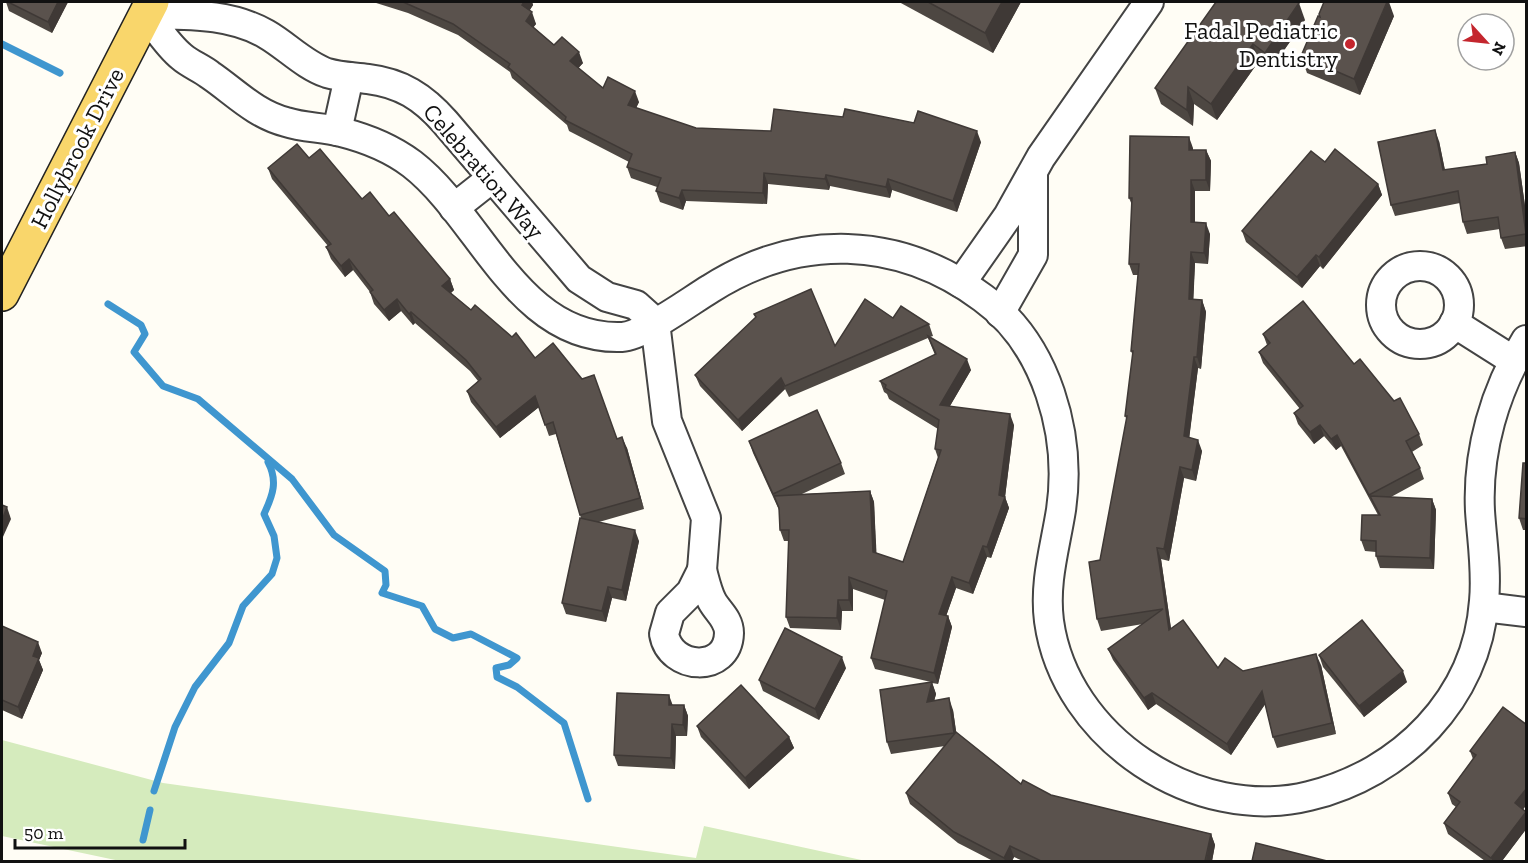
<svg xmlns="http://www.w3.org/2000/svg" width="1528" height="863" font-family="'Zilla Slab',serif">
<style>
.green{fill:#d5ebbd}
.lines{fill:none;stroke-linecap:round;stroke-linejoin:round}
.stream{stroke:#3f96cf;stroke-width:7}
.minor-casing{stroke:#444;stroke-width:32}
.major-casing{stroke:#222;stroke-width:36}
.minor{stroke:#fff;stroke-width:28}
.major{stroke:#f9d66b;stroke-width:33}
.wall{fill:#4d4742}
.shaded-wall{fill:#3f3936}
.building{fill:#5a524d;stroke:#3f3936;stroke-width:1.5}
.poi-dot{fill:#c4262e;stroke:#fff;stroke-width:2}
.labels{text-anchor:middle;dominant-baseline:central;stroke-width:6;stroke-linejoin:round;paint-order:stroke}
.poi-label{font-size:24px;fill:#111;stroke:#fff;text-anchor:end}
.street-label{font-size:24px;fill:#111;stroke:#fff}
</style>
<rect width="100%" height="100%" fill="#fffdf5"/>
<path class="green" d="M2 740 163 783 696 858 704 826 866 861H120L2 836Z"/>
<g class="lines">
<g class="stream">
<path d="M2 44 60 73"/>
<path d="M108 304 141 325 145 334 134 352 163 386 198 399 292 479 334 535 385 571 386 585 382 593 422 606 435 629 453 638 471 634 517 658 509 665 496 668 497 677 517 687 564 723 588 799"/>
<path d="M154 791 175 727 195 687 229 643 243 606 272 574 277 558 274 536 264 514C273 495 278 481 268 462"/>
<path d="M143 840 150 810"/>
</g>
<g class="minor-casing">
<g id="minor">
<path d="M337 131 349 77"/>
<path d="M454 208 492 178"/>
<circle cx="1420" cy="305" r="39"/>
<path d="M961 283 1008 216 1041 157 1149 2"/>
<path d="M1000 313 1033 255V174"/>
<path d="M655 322 636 305 607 297 579 279 445 122C423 97 401 83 368 79 354 77 341 77 327 73 304 65 287 46 266 34 230 13 186 15 146 14 157 28 168 46 182 57 190 64 201 68 210 75 235 92 255 114 286 122 304 128 323 127 341 132 365 138 392 149 412 164 481 217 518 341 622 337 643 336 690 301 710 289 798 233 898 235 983 298 1047 344 1072 435 1061 510 1055 548 1044 582 1049 621 1065 738 1196 824 1309 796 1401 774 1477 699 1484 601 1487 571 1482 541 1480 511 1477 451 1495 390 1526 340"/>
<path d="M655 322 667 421 706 518 702 570"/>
<path d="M1454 323 1514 361"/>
<path d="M702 570C705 581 707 591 712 601 718 612 729 619 729 633 728 674 670 670 664 634L670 613 691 592Z"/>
<path d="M1484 607 1526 612"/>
</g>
</g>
<g class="major-casing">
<path id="major" d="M2 294 152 2"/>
</g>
<use href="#minor" class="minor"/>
<use href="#major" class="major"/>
</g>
<g class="wall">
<path d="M6 2H68L52 33 9 11Z"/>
<path d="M373 2H532L533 5 529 11 536 24 533 27 554 45 583 63 578 68 603 88 639 102 636 108 696 128 981 142 957 212 892 190 890 198 830 186 829 190 768 184 767 204 686 201 683 210 660 202 656 191 657 187 631 178 627 167 629 162 569 131 567 125 512 78 510 72 458 35 408 13Z"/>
<path d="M899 2H1021L993 53Z"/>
<path d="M1394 16 1360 95 1307 73 1301 56 1320 17Z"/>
<path d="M1305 20 1271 69 1259 61 1217 120 1194 104 1193 126 1161 104 1155 88Z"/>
<path d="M1439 141 1445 170 1487 164 1515 152 1519 163 1527 220V246L1505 249 1501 238 1500 229 1467 234 1463 222 1460 203 1395 216 1391 205Z"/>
<path d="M1193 148V150H1206L1211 161 1210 191H1195V222L1210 234 1208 264 1195 263 1193 299 1202 300 1206 312 1201 369 1198 368 1189 438 1202 451 1196 481 1184 478 1169 561 1161 559 1171 629 1218 668 1243 671 1321 665 1336 734 1277 748 1273 737 1265 704 1231 755 1156 704 1148 710 1113 660 1108 649 1143 624 1101 631 1097 619 1100 560 1127 420 1125 416 1133 356 1131 351 1138 275H1133L1129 264 1132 205 1129 198Z"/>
<path d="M309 158 362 199 389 216 450 279 454 290 451 293 471 310 535 358 627 448 644 509 599 522 639 541 626 601 612 598 606 622 566 614 562 603 581 518 556 434 549 436 539 407 500 438 471 402 467 391 478 381 470 371 415 323 413 325 401 311 389 321 374 304 370 292 353 270 345 277 331 259 326 247 328 246 272 179 268 168Z"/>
<path d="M1325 162 1378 184 1382 195 1323 269 1320 266 1302 288 1246 242 1242 231Z"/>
<path d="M893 318 929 324 933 336 930 337 971 370 950 406 1014 425 1005 497 1009 508 991 558 987 557 973 594 956 588 946 616H948L952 627 938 684 932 683 936 694 934 701 953 710 956 732 1021 784 1051 795 1211 834 1215 845 1212 861H1023L1014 857 1012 861H993L958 843 910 804 906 793 945 746 891 754 887 742 931 682 875 669 871 658 885 600 853 589V611H842L841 630 790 628 786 617 789 541H784L780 530 779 510 753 453 749 441 841 463 845 474 802 494 870 491 874 502 876 553 903 562 938 458 935 449 938 429 889 399 887 394 884 392 880 381 935 355 928 338 789 397 785 389 742 431 700 386 695 375 835 346Z"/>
<path d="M1263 334 1354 364 1419 434 1423 445 1412 452 1420 468 1424 479 1391 497 1432 499 1436 510 1434 569 1380 568 1376 556V552L1365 551 1361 540 1378 515 1341 446 1336 450 1324 436 1314 444 1298 424 1294 413 1300 409 1263 363 1259 352 1267 345Z"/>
<path d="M1527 463V530H1523L1519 518Z"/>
<path d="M2 626 42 653 39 660 43 670 22 719 2 710Z"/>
<path d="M1319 655 1407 682 1364 717 1323 667Z"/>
<path d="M846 668 819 720 763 691 759 680Z"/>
<path d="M684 705 688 716 687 736H676L675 769 618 766 614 755Z"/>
<path d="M1527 725V804L1523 809 1527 813V828L1502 861H1485L1448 834 1444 823 1456 807 1452 804 1448 793 1473 759 1470 751Z"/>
<path d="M697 726 789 737 794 748 749 789 701 737Z"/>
</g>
<g class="shaded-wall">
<path d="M58 2H68L52 33 48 22Z"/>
<path d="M524 2H532L533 5 526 16 522 5Z"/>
<path d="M1002 2H1021L993 53 985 33Z"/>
<path d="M1387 2H1389L1394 16 1360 95 1354 79Z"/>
<path d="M1299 3 1305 20 1271 69 1265 53Z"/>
<path d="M532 12 536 24 530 32 526 21Z"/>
<path d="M1253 44 1259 61 1217 120 1211 104Z"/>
<path d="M579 52 583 63 574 73 570 61Z"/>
<path d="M1188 87 1194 104 1193 126 1187 110Z"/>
<path d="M635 91 639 102 632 116 628 105Z"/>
<path d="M1435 130 1439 141 1447 181 1443 170Z"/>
<path d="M977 131 981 142 957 212 953 201Z"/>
<path d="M1189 137 1193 148V161L1189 150Z"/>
<path d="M1206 150 1211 161 1210 191 1206 180Z"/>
<path d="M1515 152 1519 163 1527 220V236Z"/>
<path d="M764 173 768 184 767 204 763 193Z"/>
<path d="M826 175 830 186 829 190 825 179Z"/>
<path d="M888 179 892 190 890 198 886 187Z"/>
<path d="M1191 180 1195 191V233L1191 222Z"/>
<path d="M1378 184 1382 195 1323 269 1319 257Z"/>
<path d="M682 190 686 201 683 210 679 198Z"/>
<path d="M1206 223 1210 234 1208 264 1204 253Z"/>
<path d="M1191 252 1195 263 1193 310 1189 299Z"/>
<path d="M1316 255 1320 266 1302 288 1297 277Z"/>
<path d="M349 259 353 270 345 277 341 266Z"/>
<path d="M450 279 454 290 446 297 442 286Z"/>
<path d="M397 299 401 311 389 321 384 310Z"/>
<path d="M1202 300 1206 312 1201 369 1197 357Z"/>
<path d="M411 312 415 323 413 325 409 314Z"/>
<path d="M1194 357 1198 368 1188 448 1184 436Z"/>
<path d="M967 359 971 370 944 416 940 405Z"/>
<path d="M781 378 785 389 742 431 738 420Z"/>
<path d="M535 396 539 407 500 438 496 427Z"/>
<path d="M1010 414 1014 425 1005 497 1009 508 991 558 987 547 999 495Z"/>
<path d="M1320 425 1324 436 1314 444 1310 432Z"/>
<path d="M1337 435 1341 446 1336 450 1331 439Z"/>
<path d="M622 437 627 448 644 509 640 498Z"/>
<path d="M1198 440 1202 451 1196 481 1192 470Z"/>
<path d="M1180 467 1184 478 1169 561 1164 549Z"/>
<path d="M870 491 874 502 877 563 873 552Z"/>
<path d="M1432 499 1436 510 1434 569 1430 558Z"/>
<path d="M7 507 11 519 2 539V520Z"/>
<path d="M635 530 639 541 626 601 622 590Z"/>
<path d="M983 546 987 557 973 594 969 583Z"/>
<path d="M1157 548 1161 559 1173 642 1169 630Z"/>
<path d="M849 577 853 589V611L849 600Z"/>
<path d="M952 577 956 588 943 625 939 614Z"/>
<path d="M608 587 612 598 606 622 602 611Z"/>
<path d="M838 600 842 611 841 630 837 618Z"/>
<path d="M948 616 952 627 938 684 934 673Z"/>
<path d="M38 642 42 653 39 660 43 670 22 719 18 707 33 656Z"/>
<path d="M1316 654 1321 665 1336 734 1332 723Z"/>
<path d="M842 657 846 668 819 720 815 709Z"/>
<path d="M1403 671 1407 682 1364 717 1359 706Z"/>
<path d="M932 682 936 694 931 713 927 702Z"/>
<path d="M1262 691 1266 703 1231 755 1227 744Z"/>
<path d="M1152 693 1156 704 1148 710 1144 698Z"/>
<path d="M669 695 673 706 669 705Z"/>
<path d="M949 698 953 710 958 744 954 733Z"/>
<path d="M684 705 688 716 687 736 683 725Z"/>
<path d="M672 724 676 736 675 769 671 758Z"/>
<path d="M789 737 794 748 749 789 745 778Z"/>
<path d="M1527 788V804L1519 815 1515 803Z"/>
<path d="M1526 812 1527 828 1502 861H1493L1491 858Z"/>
<path d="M1211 834 1215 845 1212 861H1206Z"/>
<path d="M1010 846 1014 857 1012 861H1005L1004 858Z"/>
</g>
<g class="building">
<path d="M8 2H58L48 22Z"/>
<path d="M403 2H524L522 5 532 12 526 21 554 45 562 37 579 52 570 61 603 88 608 77 635 91 628 105 696 128 771 131 774 109 843 117 845 109 914 123 918 111 977 131 953 201 888 179 886 187 826 175 825 179 764 173 763 193 682 190 679 198 656 191 661 178 627 167 632 154 565 120 566 117 508 67 510 64 453 24Z"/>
<path d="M928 2H1002L985 33Z"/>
<path d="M1216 2H1297L1299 3 1265 53 1253 44 1211 104 1188 87 1187 110 1155 88Z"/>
<path d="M1324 2H1387L1354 79 1301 56 1318 16 1320 17 1319 14Z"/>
<path d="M1435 130 1443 170 1487 164 1486 157 1515 152 1526 234 1501 238 1498 217 1463 222 1458 191 1391 205 1378 142Z"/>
<path d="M1130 136 1189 137V150H1206V180H1191V222L1206 223 1204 253 1191 252 1189 299 1202 300 1197 357H1194L1184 436 1198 440 1192 470 1180 467 1164 549 1157 548 1169 630 1183 620 1218 668 1225 658 1243 671 1316 654 1332 723 1273 737 1262 691 1227 744 1152 693 1144 698 1108 649 1163 609 1097 619 1089 562 1100 560 1127 416H1125L1133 351H1131L1139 264H1129L1132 198H1129Z"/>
<path d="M297 144 309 158 320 149 362 199 370 192 389 216 394 212 450 279 442 286 471 310 475 305 512 337 516 333 535 358 553 343 582 379 594 375 617 439 622 437 640 498 580 515 553 422 545 425 535 396 496 427 467 391 481 379 466 360 411 312 409 314 397 299 384 310 370 292 373 290 349 259 341 266 326 247 331 244 268 168Z"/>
<path d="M1335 149 1378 184 1319 257 1316 255 1297 277 1242 231 1311 151 1325 162Z"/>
<path d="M811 289 835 346 865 299 893 318 901 306 929 324 785 386 781 378 738 420 695 375 756 317 754 314Z"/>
<path d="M1303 301 1354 364 1360 359 1394 401 1400 398 1419 434 1406 441 1420 468 1369 495 1337 435 1331 439 1320 425 1310 432 1294 413 1303 406 1259 352 1270 343 1263 334Z"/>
<path d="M928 336 967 359 940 405 1010 414 999 495 1005 497 987 547 983 546 969 583 952 577 939 614 948 616 934 673 871 658 887 591 849 577V600H838L837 618 786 617 789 530H780L779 508 774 496 870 491 873 552 903 562 941 450 935 449 939 420 885 388 886 385 880 381 936 354Z"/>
<path d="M817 410 841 463 773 494 749 441Z"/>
<path d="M1523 463H1527V519L1519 518Z"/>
<path d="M1370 496 1432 499 1430 558 1376 556V541L1361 540 1362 515H1380Z"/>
<path d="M2 505 7 507 2 520Z"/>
<path d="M580 518 635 530 622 590 608 587 602 611 562 603Z"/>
<path d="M1362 620 1403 671 1359 706 1319 655Z"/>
<path d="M2 626 38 642 33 656 39 658 18 707 2 700Z"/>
<path d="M785 628 842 657 815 709 759 680Z"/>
<path d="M932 682 927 702 949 698 954 733 887 742 880 690Z"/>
<path d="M741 685 789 737 745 778 697 726Z"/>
<path d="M617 693 669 695V705H684L683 725 672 724 671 758 614 755Z"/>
<path d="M1503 707 1527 725V788L1515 803 1526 812 1491 858 1444 823 1460 802 1448 793 1476 755 1470 751Z"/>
<path d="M956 732 1021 784 1023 780 1051 795 1211 834 1205 861H1209H1041L1010 846 1004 858 954 832 906 793Z"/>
<path d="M1256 843 1327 861H1252Z"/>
</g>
<circle class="poi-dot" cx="1350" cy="44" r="6"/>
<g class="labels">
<g class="poi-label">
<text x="1338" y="30">Fadal Pediatric<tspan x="1338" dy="28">Dentistry</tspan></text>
</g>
<g class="street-label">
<text transform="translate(77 148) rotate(-63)">Hollybrook Drive</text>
<text transform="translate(484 171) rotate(49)">Celebration Way</text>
</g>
</g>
<rect width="1528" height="863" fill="none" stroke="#111111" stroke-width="6"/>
<g transform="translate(1486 42) rotate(117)"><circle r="28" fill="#ffffff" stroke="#a0a0a0" stroke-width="1.5"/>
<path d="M0-4.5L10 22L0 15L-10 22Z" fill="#c4262e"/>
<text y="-9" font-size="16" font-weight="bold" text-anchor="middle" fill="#111111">N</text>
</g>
<path d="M15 839v9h170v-9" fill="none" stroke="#111111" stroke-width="3"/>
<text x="24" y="839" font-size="18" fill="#111111" stroke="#ffffff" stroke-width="4.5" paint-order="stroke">50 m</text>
</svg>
